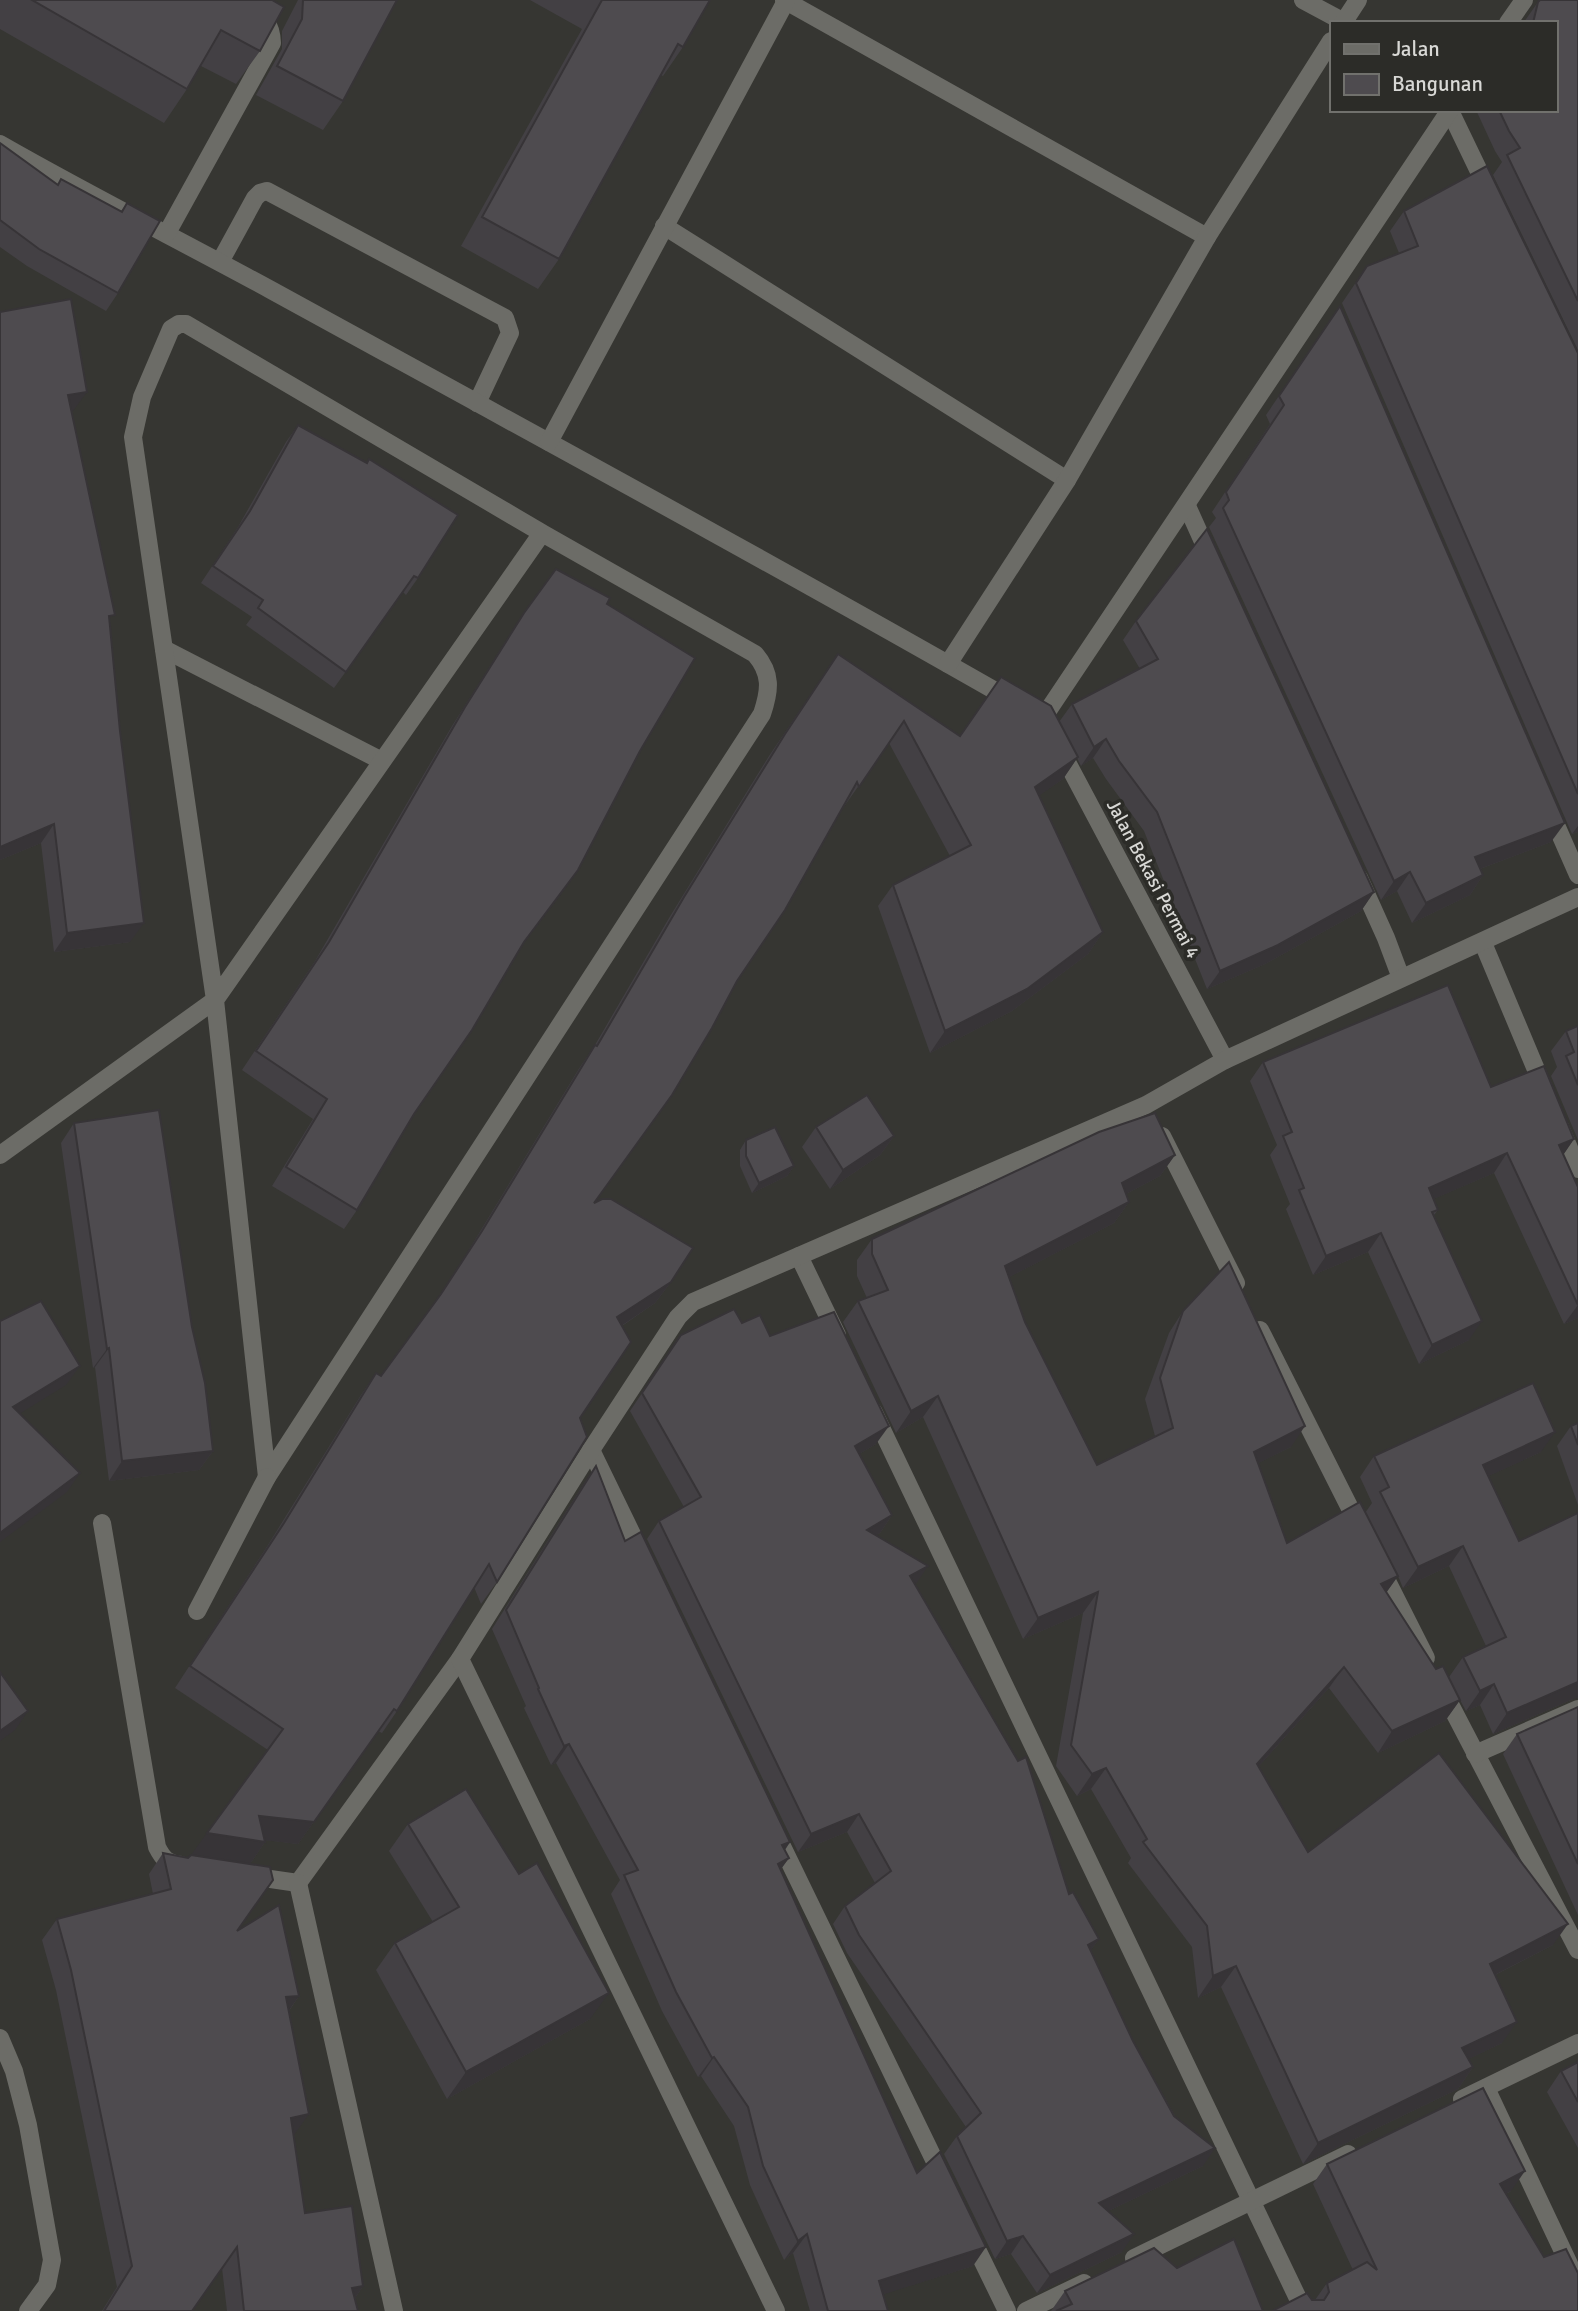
<svg xmlns="http://www.w3.org/2000/svg" width="1578" height="2311" font-family="Signika,sans-serif">
<style>
.lines{fill:none;stroke-linecap:round;stroke-linejoin:round}
.service{stroke:#6c6c67;stroke-width:18}
.minor{stroke:#6c6c67;stroke-width:18}
.wall{fill:#434044;fill-rule:evenodd}
.shaded-wall{fill:#373437}
.building{fill:#4e4b4f;stroke:#373437;stroke-width:2}
.labels{text-anchor:middle;dominant-baseline:central;stroke-width:7;stroke-linejoin:round;paint-order:stroke}
.street-label{font-size:19px;fill:#d8d8d5;stroke:#2c2c28}
</style>
<rect width="100%" height="100%" fill="#363632"/>
<g class="lines">
<path class="service" d="M220 262 255 198 260 193 267 191 505 318 510 333 477 403"/>
<g class="minor">
<path d="M784 0 1207 237"/>
<path d="M1303 0 1344 22"/>
<path d="M1343 23 1358 0"/>
<path d="M1508 23 1524 0"/>
<path d="M1450 111 1488 190"/>
<path d="M0 144C89 195 181 241 271 290 519 426 768 561 1013 701"/>
<path d="M664 226 1067 480"/>
<path d="M167 233 272 43C271 19 259 14 243 0"/>
<path d="M549 442 786 1"/>
<path d="M1187 506 1210 557"/>
<path d="M164 649 382 761"/>
<path d="M948 664 1067 480 1207 237 1331 41"/>
<path d="M1043 718 1450 110"/>
<path d="M1060 749 1225 1060"/>
<path d="M1549 809 1578 875"/>
<path d="M1359 878 1386 938 1401 978"/>
<path d="M1483 943 1545 1091"/>
<path d="M1560 1127 1578 1169"/>
<path d="M1162 1136 1236 1283"/>
<path d="M0 1155 215 1000 542 533 186 324H179L171 329 142 397 133 437 215 1000 267 1477 762 714C770 690 772 674 755 654L542 533"/>
<path d="M799 1256 837 1335"/>
<path d="M1260 1330 1361 1530"/>
<path d="M873 1411 1304 2311"/>
<path d="M591 1450 643 1557"/>
<path d="M102 1523 157 1847C163 1859 167 1863 181 1865"/>
<path d="M1380 1567 1426 1658"/>
<path d="M197 1611 267 1477"/>
<path d="M1442 1689 1578 1950"/>
<path d="M1475 1754 1578 1709"/>
<path d="M778 1838 943 2178"/>
<path d="M250 1876 298 1883 460 1659"/>
<path d="M298 1883 394 2311"/>
<path d="M0 2038 14 2071 28 2125 52 2260 47 2285 28 2311"/>
<path d="M1486 2088 1578 2283"/>
<path d="M1462 2099 1578 2043"/>
<path d="M970 2235 1007 2311"/>
<path d="M1134 2258 1348 2154"/>
<path d="M776 2311 460 1659 591 1450 678 1317 693 1302 1146 1105 1225 1060 1578 897"/>
<path d="M1026 2311 1084 2283"/>
</g>
</g>
<g class="wall">
<path d="M0 0H272L260 51 236 84 201 66 187 89 164 123 0 29Z"/>
<path d="M298 0H397L343 101 323 130 256 95 282 49V31Z"/>
<path d="M530 0H710L683 47 663 76 661 75 559 259 538 289 461 246 582 29Z"/>
<path d="M1578 0V350L1493 175 1502 162 1495 151 1476 110H1555V23H1523L1524 22 1538 2Z"/>
<path d="M0 143 58 185 61 179 121 211 127 203 118 293 106 311 27 266 0 247Z"/>
<path d="M1404 211 1578 353V832L1572 834 1342 303 1367 266 1399 253 1390 231Z"/>
<path d="M1340 306 1551 842 1480 869 1483 875 1470 895 1412 923 1397 891 1381 900 1209 527 1216 518 1212 512 1270 424 1266 415Z"/>
<path d="M0 312 73 411H72L110 622 130 942 54 952 41 843 0 860Z"/>
<path d="M298 425 418 578 406 595 403 592 334 688 246 625 252 617 201 583 238 527 286 442Z"/>
<path d="M556 569 607 604 640 751 564 890 520 948 414 1114 357 1210 344 1229 272 1186 313 1119 242 1070 315 961 452 726 511 633Z"/>
<path d="M1136 621 1374 892 1361 911 1265 964 1207 989 1144 831 1106 779 1093 758 1081 766 1077 758 1063 779 1039 795 1103 932 1088 954 1012 1011 930 1053 878 906 893 885 950 856 889 743 843 808V807L737 981 594 1202 671 1282 655 1303 622 1326 580 1418 497 1582 481 1604 474 1587 397 1711 382 1733 378 1731 298 1844 265 1840V1842L250 1864 268 1750 175 1688 268 1545 361 1395 376 1373 381 1376 432 1307 467 1253 580 1067 595 1045 669 918 769 756 823 676 960 736 1059 722 1072 704 1140 669 1123 640Z"/>
<path d="M1578 1026V1140L1551 1076 1557 1067 1551 1051 1566 1031Z"/>
<path d="M1263 1062 1491 1087 1574 1139 1563 1155 1578 1187V1318L1564 1324 1494 1173 1433 1199 1438 1210 1434 1215 1469 1340 1419 1364 1368 1252 1313 1275 1286 1209 1290 1204 1270 1155 1277 1145 1250 1081Z"/>
<path d="M74 1123 192 1327 213 1451 199 1470 109 1481 95 1367 93 1368 61 1143Z"/>
<path d="M816 1127 894 1136 880 1155 830 1189 802 1147Z"/>
<path d="M746 1140 794 1166 787 1176 752 1193 740 1166V1150Z"/>
<path d="M1175 1155 1160 1176 1126 1194 1129 1202 1114 1223 1009 1277 1025 1322 1097 1465 1155 1436 1145 1399 1169 1333 1183 1311 1291 1447 1258 1463 1287 1543 1365 1513 1372 1503 1360 1477 1374 1456 1541 1452 1488 1476 1573 1699 1493 1734 1480 1705 1466 1711 1460 1700 1445 1721 1378 1753 1329 1688 1258 1767 1308 1852 1553 1945 1495 1975 1502 2043 1468 2059 1473 2067 1458 2089 1303 2164 1221 1987 1198 1998 1192 1947 1128 1863 1131 1858 1091 1789 1077 1796 1056 1766 1083 1613 1023 1639 923 1417 896 1433 843 1322 858 1301 867 1298 857 1276V1260L872 1239ZM1449 1566 1486 1646 1463 1657 1449 1677 1436 1669 1386 1593 1398 1576 1403 1588Z"/>
<path d="M742 1323 770 1336 876 1444 859 1454 892 1515 880 1533 876 1535 915 1585 1069 1894 1099 1939 1090 1951 1133 2041 1203 2166 1108 2211 1122 2252 1037 2293 1011 2254 995 2259 944 2154 957 2136 966 2127 847 1953 833 1924 845 1906 875 1883 847 1832 798 1852 647 1539 659 1521 684 1507 630 1411 681 1335Z"/>
<path d="M1578 1423V1505L1557 1446 1571 1426Z"/>
<path d="M596 1466 625 1541 790 1842 785 1850 789 1858 781 1869 917 2173 973 2266 883 2294 888 2311H810L793 2253 784 2260 750 2185 734 2126 701 2076 698 2077 662 2011 611 1894 620 1880 556 1763 551 1765 524 1708 526 1706 492 1629 583 1485Z"/>
<path d="M1578 1707V1915L1503 1754 1517 1734Z"/>
<path d="M408 1824 519 1874 590 2019 447 2099 376 1970 395 1943 433 1922 389 1851Z"/>
<path d="M163 1853 299 1996 289 2011 294 2135 305 2213 363 2286 355 2298 358 2311H227L222 2268 192 2311H102L117 2287 56 1990 42 1940 57 1919 153 1894 149 1874Z"/>
<path d="M1578 2062V2148L1547 2092 1561 2071Z"/>
<path d="M1327 2164 1511 2191 1506 2194 1544 2257 1578 2311 1312 2300H1315L1327 2283 1353 2270 1313 2184Z"/>
<path d="M1177 2268 1263 2311H1051L1065 2291Z"/>
</g>
<g class="shaded-wall">
<path d="M87 392 73 411 55 414 68 395Z"/>
<path d="M1106 739 1093 758 1081 766 1094 747Z"/>
<path d="M1078 757 1063 779 1020 809 1035 787Z"/>
<path d="M1565 823 1551 842 1461 876 1475 857Z"/>
<path d="M54 824 41 843 0 860V847Z"/>
<path d="M1578 826V832L1572 834Z"/>
<path d="M578 870 564 890 510 961 524 942Z"/>
<path d="M1410 872 1397 891 1381 900 1394 881Z"/>
<path d="M1483 875 1470 895 1412 923 1426 903Z"/>
<path d="M1374 892 1361 911 1265 964 1207 989 1220 971Z"/>
<path d="M144 923 130 942 54 952 67 933Z"/>
<path d="M1103 932 1088 954 1012 1011 930 1053 945 1031Z"/>
<path d="M894 1136 880 1155 830 1189 843 1170Z"/>
<path d="M1574 1139 1561 1158 1559 1145Z"/>
<path d="M1507 1153 1494 1173 1415 1207 1429 1188Z"/>
<path d="M1175 1155 1160 1176 1107 1204 1122 1183Z"/>
<path d="M794 1166 787 1176 752 1193 759 1183Z"/>
<path d="M1129 1202 1114 1223 990 1287 1005 1266Z"/>
<path d="M1381 1233 1368 1252 1313 1275 1326 1256Z"/>
<path d="M671 1282 655 1303 602 1339 617 1317Z"/>
<path d="M1578 1305V1318L1564 1324Z"/>
<path d="M1482 1321 1469 1340 1419 1364 1432 1345Z"/>
<path d="M109 1348 95 1367 93 1368 107 1349Z"/>
<path d="M80 1366 66 1385 0 1426 13 1407Z"/>
<path d="M938 1396 923 1417 896 1433 911 1411Z"/>
<path d="M889 1426 876 1444 842 1464 855 1446Z"/>
<path d="M1305 1426 1291 1447 1239 1473 1254 1452Z"/>
<path d="M1555 1432 1541 1452 1469 1485 1483 1465Z"/>
<path d="M213 1451 199 1470 109 1481 122 1461Z"/>
<path d="M80 1473 67 1492 0 1542V1533Z"/>
<path d="M892 1515 880 1533 854 1548 867 1530Z"/>
<path d="M1463 1546 1449 1566 1403 1588 1418 1567Z"/>
<path d="M928 1566 916 1584 910 1576Z"/>
<path d="M1398 1576 1383 1597 1381 1584Z"/>
<path d="M1098 1592 1083 1613 1023 1639 1038 1618Z"/>
<path d="M1344 1667 1329 1688 1242 1785 1257 1764Z"/>
<path d="M1578 1682V1698L1573 1699 1493 1734 1507 1713Z"/>
<path d="M1494 1684 1480 1705 1466 1711 1480 1691Z"/>
<path d="M1460 1700 1445 1721 1378 1753 1392 1731Z"/>
<path d="M394 1709 298 1844 244 1838 259 1816Z"/>
<path d="M28 1711 15 1730 0 1741V1731Z"/>
<path d="M569 1744 556 1763 551 1765 564 1746Z"/>
<path d="M1106 1768 1091 1789 1077 1796 1092 1774Z"/>
<path d="M859 1814 847 1832 798 1852 811 1834Z"/>
<path d="M207 1833 265 1842 250 1864 191 1855Z"/>
<path d="M790 1842 777 1861 782 1845Z"/>
<path d="M789 1858 775 1877 778 1864Z"/>
<path d="M1568 1924 1553 1945 1475 1985 1490 1964Z"/>
<path d="M1099 1939 1086 1957 1088 1945Z"/>
<path d="M1236 1966 1221 1987 1198 1998 1213 1976Z"/>
<path d="M609 1993 590 2019 447 2099 466 2072Z"/>
<path d="M299 1996 285 2016 286 1997Z"/>
<path d="M1517 2022 1502 2043 1448 2069 1462 2048Z"/>
<path d="M714 2057 701 2076 698 2077 712 2058Z"/>
<path d="M1473 2067 1458 2089 1303 2164 1318 2143Z"/>
<path d="M309 2114 294 2135 277 2138 291 2118Z"/>
<path d="M1215 2148 1203 2166 1087 2221 1099 2203Z"/>
<path d="M1525 2171 1511 2191 1486 2204 1500 2184Z"/>
<path d="M807 2234 793 2253 784 2260 798 2241Z"/>
<path d="M1134 2234 1122 2252 1037 2293 1050 2275Z"/>
<path d="M1023 2236 1011 2254 995 2259 1007 2241Z"/>
<path d="M986 2247 973 2266 866 2300 879 2281Z"/>
<path d="M363 2286 349 2307 352 2288Z"/>
</g>
<g class="building">
<path d="M32 0H272L284 7 260 51 221 30 187 89Z"/>
<path d="M303 0H397L343 101 277 66 302 19Z"/>
<path d="M602 0H710L683 47 678 44 559 259 482 217Z"/>
<path d="M1540 0H1578V301L1507 155 1520 148 1509 131 1499 110H1555V23H1533L1538 2Z"/>
<path d="M0 143 58 185 61 179 122 212 127 203 160 221 118 293 39 249 0 220Z"/>
<path d="M1487 166 1578 353V794L1356 283 1367 266 1418 246 1404 211Z"/>
<path d="M71 299 87 392 68 395 115 615 109 616 120 731 144 923 67 933 54 824 0 847V312Z"/>
<path d="M1340 306 1565 823 1475 857 1483 875 1426 903 1410 872 1394 881 1223 508 1229 500 1226 492 1284 405 1279 396Z"/>
<path d="M298 425 367 463 369 459 458 515 418 578 414 576 346 672 258 608 263 600 213 566 250 511Z"/>
<path d="M1207 529 1374 892 1278 945 1220 971 1157 812 1119 761 1106 739 1094 747 1072 704 1158 659 1136 621Z"/>
<path d="M556 569 610 598 607 604 695 658 640 751 578 870 524 942 472 1030 414 1114 357 1210 286 1167 327 1099 256 1051 329 942 465 707 524 613Z"/>
<path d="M838 654 960 736 1001 677 1051 706 1078 757 1035 787 1103 932 1027 989 945 1031 893 885 971 845 904 721 859 787 857 782 785 910 737 981 712 1028 672 1095 594 1203 602 1199H611L693 1248 671 1282 617 1317 631 1342 580 1418 587 1437 497 1582 489 1564 397 1711 394 1709 314 1822 259 1816 265 1842 207 1833 283 1729 190 1666 284 1523 376 1373 381 1376 441 1294 482 1231 595 1045 597 1046 684 897 785 734Z"/>
<path d="M1448 985 1491 1087 1544 1066 1574 1139 1559 1145 1578 1187V1305L1507 1153 1429 1188 1438 1210 1432 1212 1482 1321 1432 1345 1381 1233 1326 1256 1299 1190 1304 1188 1283 1136 1292 1132 1263 1062Z"/>
<path d="M1578 1026V1085L1566 1056 1574 1052 1566 1031Z"/>
<path d="M867 1095 894 1136 843 1170 816 1127Z"/>
<path d="M159 1110 192 1327 205 1383 213 1451 122 1461 109 1348 107 1349 74 1123Z"/>
<path d="M1155 1113 1175 1155 1122 1183 1129 1202 1005 1266 1025 1322 1097 1465 1173 1428 1160 1378 1183 1311 1229 1262 1305 1426 1254 1452 1287 1543 1360 1502 1398 1576 1381 1584 1436 1669 1443 1666 1460 1700 1392 1731 1344 1667 1257 1764 1308 1852 1439 1753 1568 1924 1490 1964 1517 2022 1462 2048 1473 2067 1318 2143 1236 1966 1213 1976 1207 1926 1143 1842 1147 1839 1106 1768 1092 1774 1071 1745 1098 1592 1038 1618 938 1396 911 1411 858 1301 888 1290 872 1254V1239L1099 1132Z"/>
<path d="M775 1127 794 1166 759 1183 746 1156V1140Z"/>
<path d="M41 1301 80 1366 13 1407 80 1473 0 1533V1321Z"/>
<path d="M734 1309 742 1323 760 1315 770 1336 834 1312 889 1426 855 1446 892 1515 867 1530 928 1566 910 1576 1018 1761 1026 1757 1069 1894 1073 1892 1099 1939 1088 1945 1133 2041 1174 2116 1215 2148 1099 2203 1134 2234 1050 2275 1023 2236 1007 2241 957 2136 981 2113 859 1935 845 1906 891 1871 859 1814 811 1834 659 1521 701 1497 642 1393 681 1335Z"/>
<path d="M1533 1383 1555 1432 1483 1465 1519 1541 1578 1513V1682L1507 1713 1494 1684 1480 1691 1463 1657 1506 1637 1463 1546 1418 1567 1380 1492 1389 1487 1374 1456Z"/>
<path d="M1578 1423V1445L1571 1426Z"/>
<path d="M596 1466 625 1541 641 1532 790 1842 782 1845 789 1858 778 1864 917 2173 940 2152 986 2247 879 2281 888 2311H828L807 2234 798 2241 763 2166 748 2107 714 2057 712 2058 676 1992 624 1875 638 1870 569 1744 564 1746 538 1689 539 1688 506 1610Z"/>
<path d="M0 1672 28 1711 0 1731Z"/>
<path d="M1578 1707V1864L1517 1734Z"/>
<path d="M466 1789 519 1874 537 1863 609 1993 466 2072 395 1943 459 1907 408 1824Z"/>
<path d="M163 1853 188 1858 191 1855 270 1867 273 1880 237 1931 279 1905 299 1996 286 1997 309 2114 291 2118 305 2213 352 2206 363 2286 352 2288 358 2311H244L237 2247 192 2311H104L132 2266 71 1970 57 1919 171 1889Z"/>
<path d="M1578 2062V2102L1561 2071Z"/>
<path d="M1483 2088 1525 2171 1500 2184 1544 2257 1566 2249 1578 2273V2311H1272L1307 2293 1312 2300H1324L1329 2292 1327 2283 1367 2262 1377 2270 1327 2164Z"/>
<path d="M1234 2239 1263 2311H1056L1072 2304 1065 2291 1154 2248 1177 2268Z"/>
</g>
<g class="labels">
<g class="street-label">
<text transform="translate(1153 879) rotate(62)">Jalan Bekasi Permai 4</text>
</g>
</g>
<rect x="1330" y="21" width="228" height="91" fill="#2c2c28" stroke="#71716d" stroke-width="2"/>
<rect x="1344" y="44" width="35" height="10" fill="#6c6c67" stroke="#71716d" stroke-width="2"/>
<text x="1392" y="56" font-size="21" fill="#d8d8d5">Jalan</text>
<rect x="1344" y="74" width="35" height="21" fill="#4e4b4f" stroke="#71716d" stroke-width="2"/>
<text x="1392" y="91" font-size="21" fill="#d8d8d5">Bangunan</text>
</svg>
